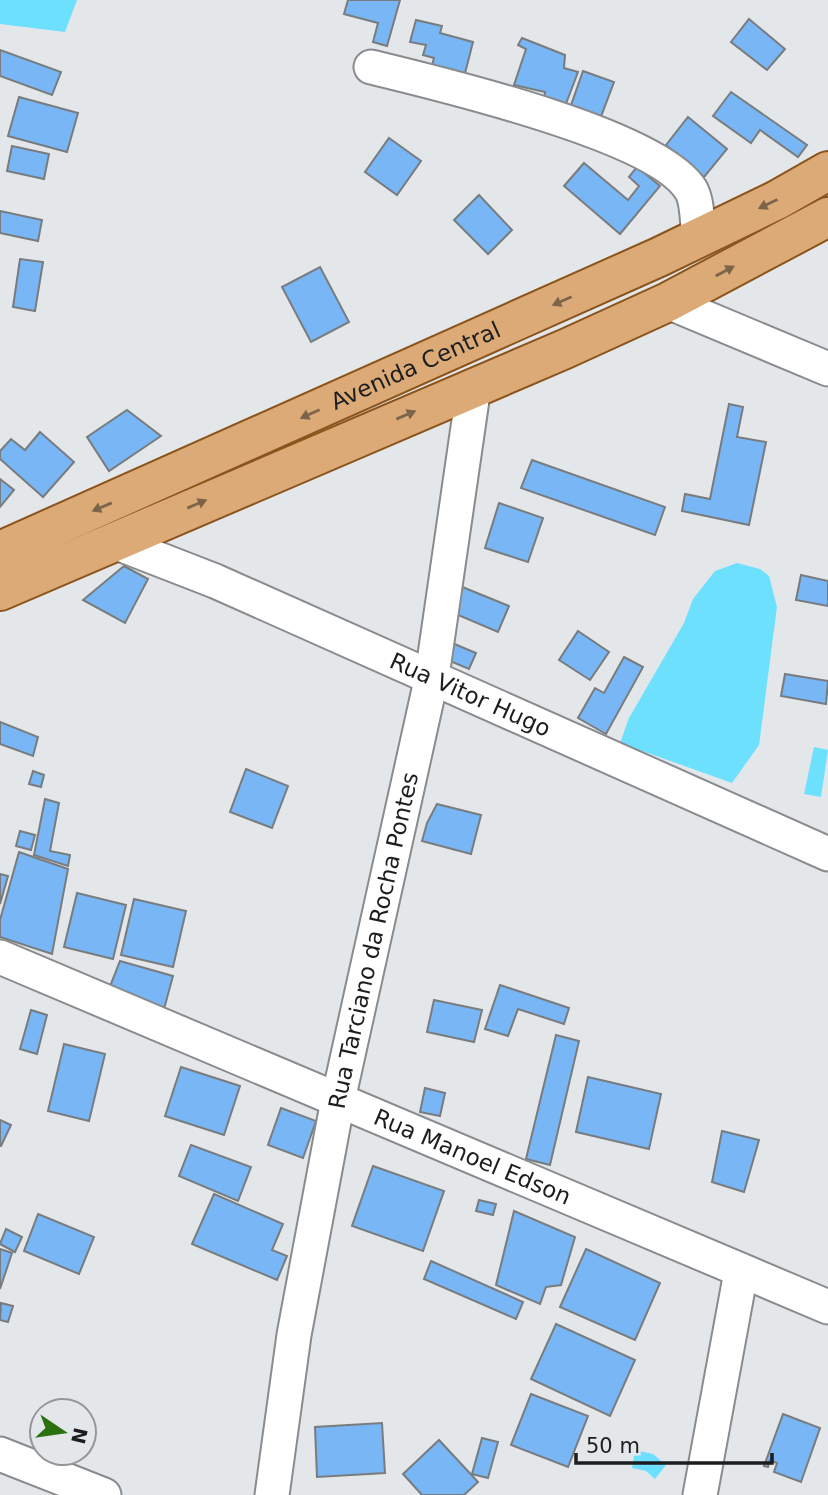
<svg xmlns="http://www.w3.org/2000/svg" width="828" height="1495" font-family="'DejaVu Sans',sans-serif">
<style>
.water{fill:#6de0fd}
.building{fill:#78b6f5;stroke:#797c7e;stroke-width:2}
.lines{fill:none;stroke-linecap:round;stroke-linejoin:round}
.minor-casing{stroke:#898b8e;stroke-width:37}
.major-casing{stroke:#8a541b;stroke-width:42}
.minor{stroke:#fff;stroke-width:33}
.major{stroke:#dcaa76;stroke-width:38}
.oneway{fill:#7c644a}
.labels{text-anchor:middle;dominant-baseline:central;stroke-width:5;stroke-linejoin:round;paint-order:stroke}
.street-label{font-size:23px;fill:#1c1d1e;stroke:#e4e7ea}
</style>
<rect width="100%" height="100%" fill="#e4e7ea"/>
<g class="water">
<path d="M0 0H77L65 32 0 24Z"/>
<path d="M737 563 760 569 769 576 777 607 759 745 732 783 620 743 629 718 684 623 693 599 715 571Z"/>
<path d="M814 747 828 750 821 797 804 794Z"/>
<path d="M635 1450 653 1454 666 1465 655 1479 646 1471 632 1468Z"/>
</g>
<g class="building">
<path d="M348 0H400L387 46 373 42 378 23 344 14Z"/>
<path d="M749 19 785 49 767 70 731 42Z"/>
<path d="M416 20 442 26 440 33 473 42 463 81 430 73 434 58 423 55 426 45 410 42Z"/>
<path d="M522 38 565 55 564 68 578 72 564 109 544 100 545 92 514 85 526 49 518 45Z"/>
<path d="M0 50 61 72 52 95 0 76Z"/>
<path d="M583 71 614 82 599 122 569 111Z"/>
<path d="M731 92 807 145 798 157 760 130 751 143 713 116Z"/>
<path d="M19 97 78 113 67 152 8 136Z"/>
<path d="M688 117 727 149 704 177 666 145Z"/>
<path d="M389 138 421 161 397 195 365 172Z"/>
<path d="M12 146 49 154 44 179 7 171Z"/>
<path d="M584 163 628 200 639 186 629 177 637 167 660 186 620 234 564 186Z"/>
<path d="M479 195 512 230 488 254 454 220Z"/>
<path d="M0 211 42 220 38 241 0 233Z"/>
<path d="M20 259 43 262 35 311 13 307Z"/>
<path d="M320 267 349 322 311 342 282 287Z"/>
<path d="M729 404 743 407 737 437 766 442 749 525 682 511 685 494 710 499Z"/>
<path d="M127 410 161 436 109 471 87 437Z"/>
<path d="M40 432 74 462 43 497 0 459V451L11 439 25 450Z"/>
<path d="M532 460 665 507 655 535 521 488Z"/>
<path d="M0 479 14 490 0 507Z"/>
<path d="M499 503 543 518 528 562 485 548Z"/>
<path d="M124 566 148 579 125 623 83 600Z"/>
<path d="M801 575 828 581V606L796 600Z"/>
<path d="M455 584 509 606 498 632 444 609Z"/>
<path d="M578 631 609 652 590 680 559 660Z"/>
<path d="M445 640 476 653 469 669 438 656Z"/>
<path d="M624 657 643 667 606 734 578 718 595 688 604 693Z"/>
<path d="M785 674 828 681 826 704 781 696Z"/>
<path d="M0 722 38 737 33 756 0 744Z"/>
<path d="M246 769 288 786 272 828 230 812Z"/>
<path d="M33 771 44 775 41 787 29 784Z"/>
<path d="M45 799 59 803 50 851 70 855 68 866 34 855Z"/>
<path d="M437 804 481 815 471 854 422 841 427 823Z"/>
<path d="M20 831 35 835 31 850 16 846Z"/>
<path d="M19 852 68 869 52 954 0 937V920Z"/>
<path d="M0 874 8 876 0 904Z"/>
<path d="M77 893 126 905 113 959 64 947Z"/>
<path d="M134 899 186 911 173 967 121 955Z"/>
<path d="M120 961 173 976 164 1009 109 989Z"/>
<path d="M500 985 569 1008 564 1024 518 1009 508 1036 485 1029Z"/>
<path d="M434 1000 482 1010 474 1042 427 1032Z"/>
<path d="M31 1010 47 1015 37 1054 20 1049Z"/>
<path d="M556 1035 579 1041 550 1165 526 1159Z"/>
<path d="M64 1044 105 1054 89 1121 48 1111Z"/>
<path d="M181 1067 240 1086 224 1135 165 1116Z"/>
<path d="M588 1077 661 1094 649 1149 576 1132Z"/>
<path d="M425 1088 445 1093 440 1116 420 1112Z"/>
<path d="M281 1108 316 1121 303 1158 268 1145Z"/>
<path d="M0 1120 11 1125 1 1146H0Z"/>
<path d="M722 1131 759 1140 744 1192 712 1182Z"/>
<path d="M191 1145 251 1167 238 1201 179 1176Z"/>
<path d="M373 1166 444 1191 423 1251 352 1226Z"/>
<path d="M214 1194 283 1224 272 1250 287 1256 277 1280 192 1244Z"/>
<path d="M479 1200 496 1204 493 1215 476 1211Z"/>
<path d="M514 1211 575 1237 561 1285 546 1287 540 1304 496 1285Z"/>
<path d="M38 1214 94 1237 79 1274 24 1251Z"/>
<path d="M6 1229 22 1237 15 1252 0 1244Z"/>
<path d="M0 1249 12 1253 0 1289Z"/>
<path d="M586 1249 660 1283 635 1340 560 1307Z"/>
<path d="M431 1261 523 1302 516 1319 424 1279Z"/>
<path d="M1 1303 13 1306 8 1322 0 1320Z"/>
<path d="M556 1324 635 1360 610 1416 531 1379Z"/>
<path d="M531 1394 588 1416 568 1467 511 1445Z"/>
<path d="M783 1414 820 1428 801 1482 774 1472 777 1463 770 1460 768 1467 764 1466Z"/>
<path d="M382 1423 385 1473 317 1477 315 1427Z"/>
<path d="M482 1438 498 1442 488 1478 472 1474Z"/>
<path d="M439 1440 478 1482 464 1495H422L403 1474Z"/>
</g>
<g class="lines">
<g class="minor-casing">
<g id="minor">
<path d="M371 67C437 83 658 135 691 190 698 202 697 224 699 238"/>
<path d="M668 302 828 369"/>
<path id="s1" d="M112 541 215 581 828 854"/>
<path id="s2" d="M0 957 828 1307"/>
<path d="M0 1454 104 1495"/>
<path id="s3" d="M272 1495 294 1335 338 1100 432 676 474 386"/>
<path d="M700 1495 741 1272"/>
</g>
</g>
<g class="major-casing">
<g id="major">
<path id="s4" d="M0 551 659 257 777 200 828 171"/>
<path d="M0 591 565 349 668 302 828 217"/>
</g>
</g>
<use href="#minor" class="minor"/>
<use href="#major" class="major"/>
</g>
<defs><path id="oneway-solid" d="M-6-.8H1V-3.2L6.5 0L1 3.2V.8H-6Z" transform="scale(1.75)"/></defs>
<g class="oneway">
<use href="#oneway-solid" transform="translate(768 204) rotate(154)"/>
<use href="#oneway-solid" transform="translate(725 271) rotate(-28)"/>
<use href="#oneway-solid" transform="translate(562 301) rotate(156)"/>
<use href="#oneway-solid" transform="translate(310 414) rotate(156)"/>
<use href="#oneway-solid" transform="translate(406 415) rotate(-23)"/>
<use href="#oneway-solid" transform="translate(197 504) rotate(-23)"/>
<use href="#oneway-solid" transform="translate(102 507) rotate(157)"/>
</g>
<g class="labels">
<g class="street-label">
<text stroke="none"><textPath href="#s4" startOffset="455">Avenida Central</textPath></text>
<text stroke="none"><textPath href="#s1" startOffset="390">Rua Vitor Hugo</textPath></text>
<text stroke="none"><textPath href="#s3" startOffset="564">Rua Tarciano da Rocha Pontes</textPath></text>
<text stroke="none"><textPath href="#s2" startOffset="513">Rua Manoel Edson</textPath></text>
</g>
</g>
<g transform="translate(63 1432) rotate(103)"><circle r="33" fill="#e4e7ea" stroke="#949698" stroke-width="2"/>
<path d="M0-5L12 26L0 18L-12 26Z" fill="#2c7110"/>
<text y="-10" font-size="19" font-weight="bold" text-anchor="middle" fill="#1c1d1e">N</text>
</g>
<path d="M576 1453v10h196v-10" fill="none" stroke="#1c1d1e" stroke-width="3.5"/>
<text x="586" y="1453" font-size="21" fill="#1c1d1e" stroke="#e4e7ea" stroke-width="5" paint-order="stroke">50 m</text>
</svg>
